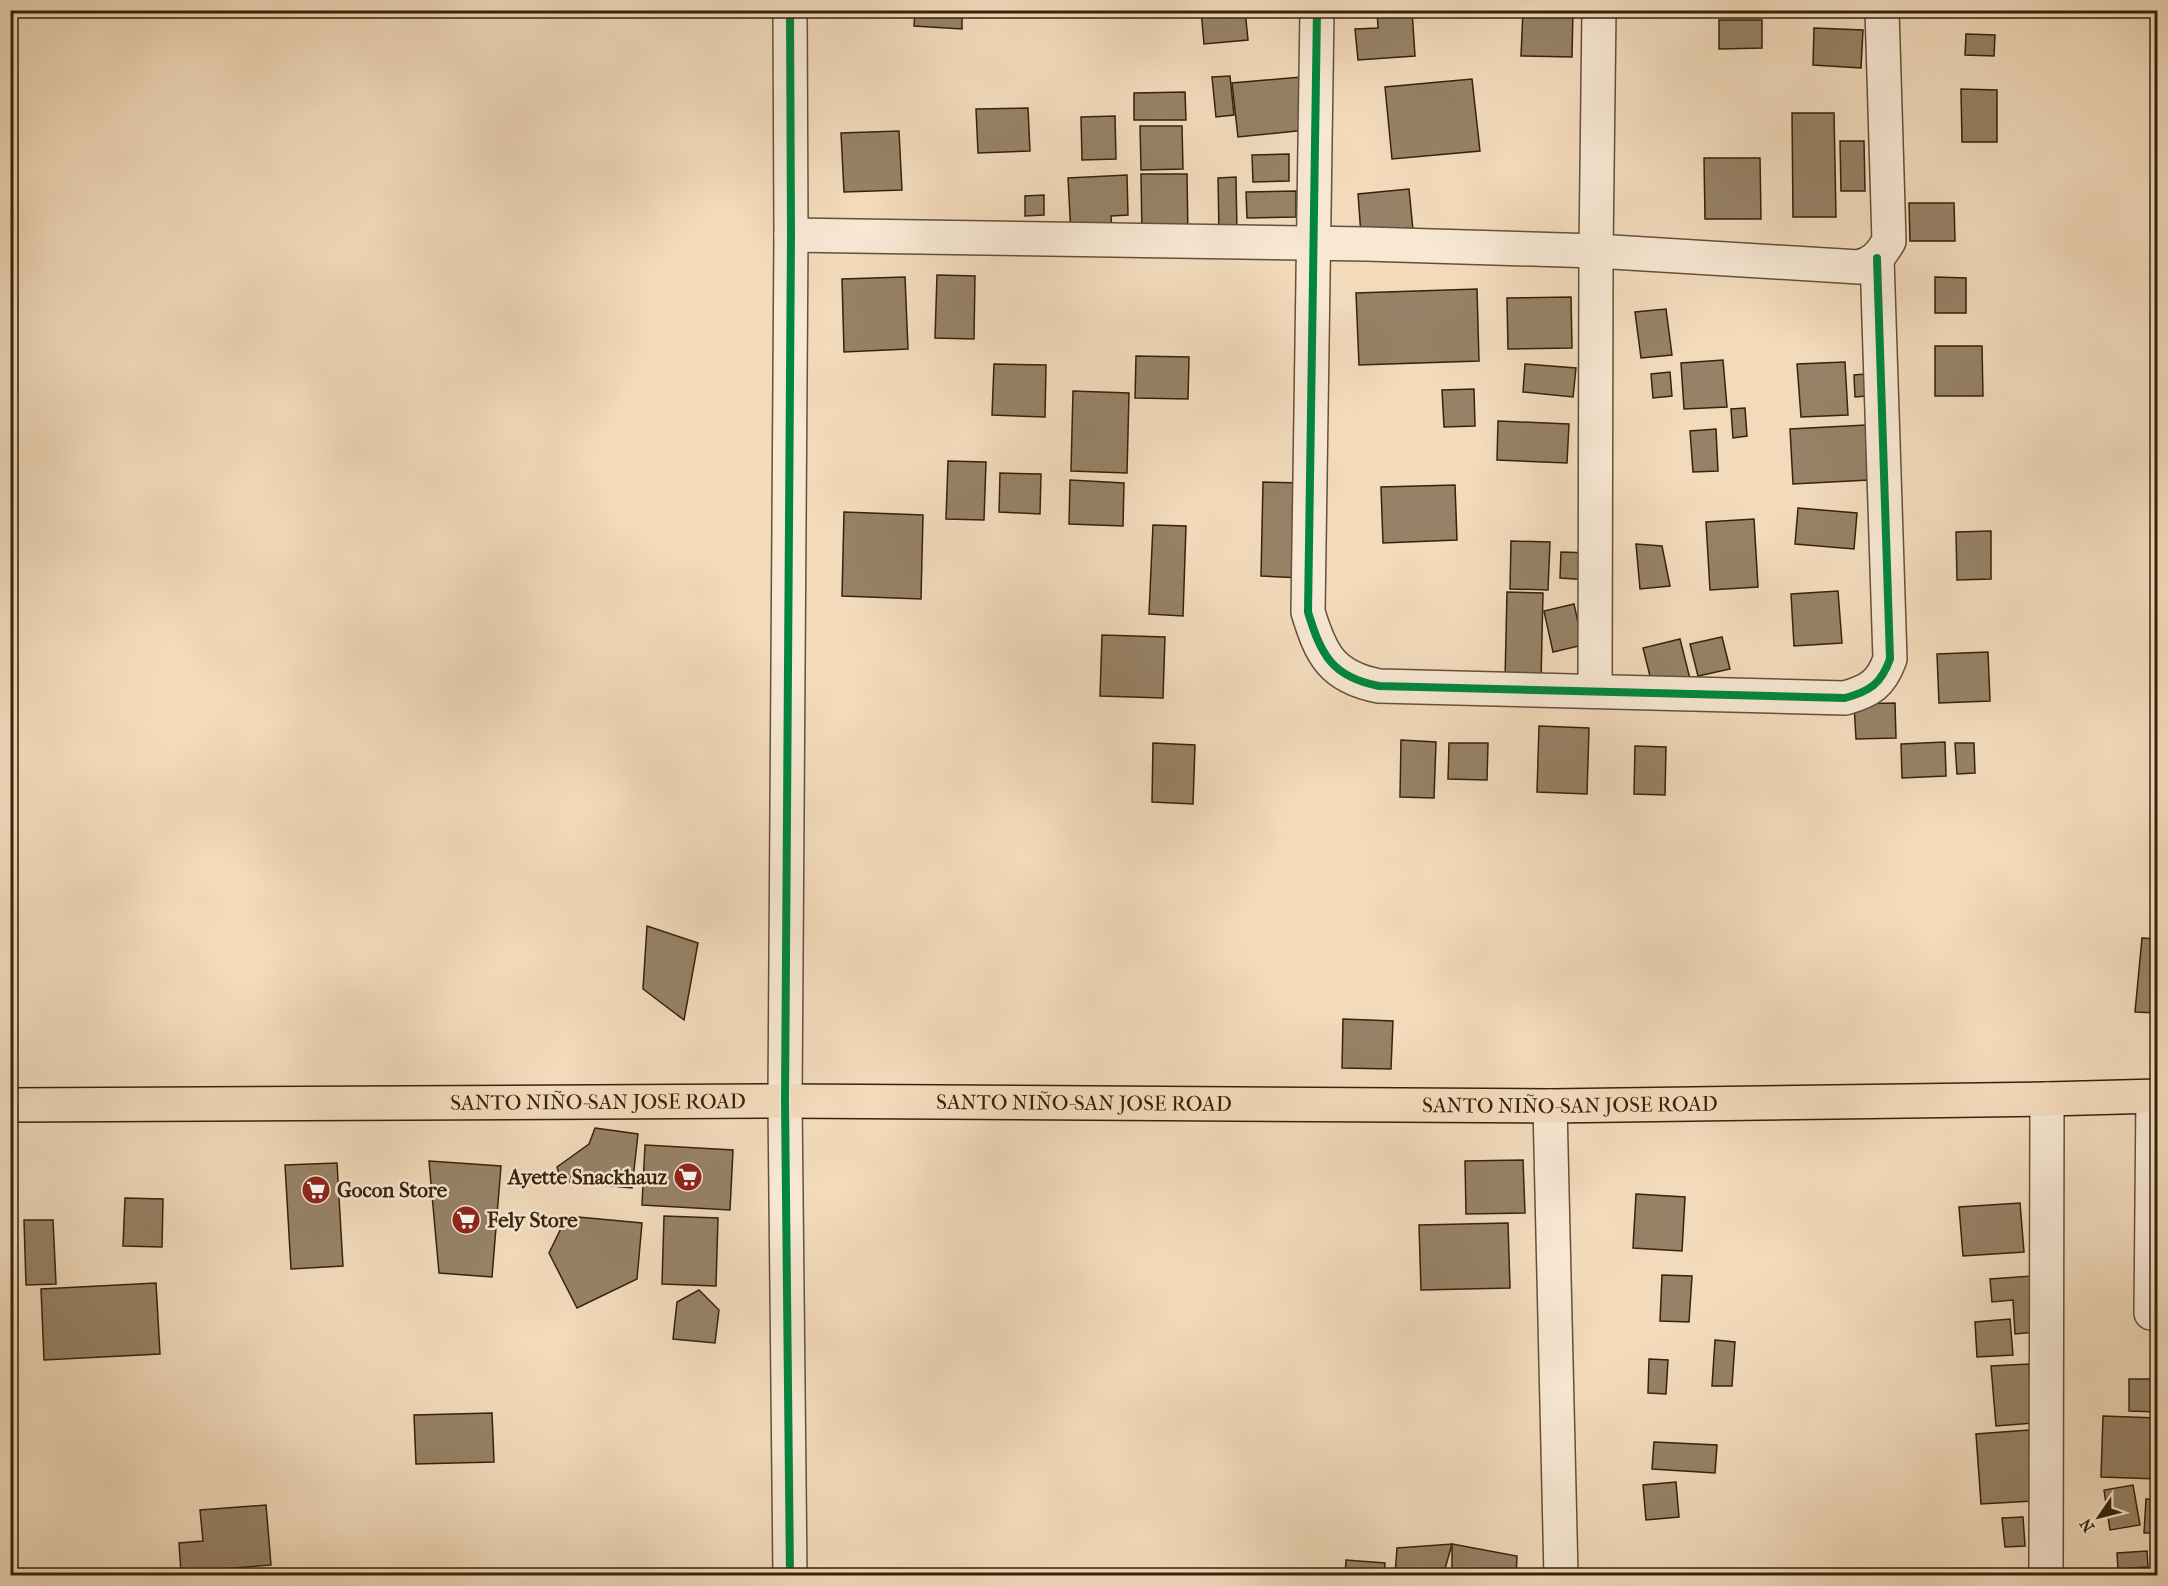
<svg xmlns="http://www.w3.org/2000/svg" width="2168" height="1586" font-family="'IM FELL French Canon',serif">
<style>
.building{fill:#978267;stroke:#35230b;stroke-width:1.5}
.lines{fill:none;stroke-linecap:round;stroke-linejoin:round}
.minor-casing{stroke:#645137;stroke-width:36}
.major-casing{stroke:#35230b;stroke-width:36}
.minor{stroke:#f7e7d3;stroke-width:33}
.major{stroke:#f2dabb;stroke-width:33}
.cycleway-casing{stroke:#f7e7d3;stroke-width:11}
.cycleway{stroke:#00873e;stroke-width:8}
.labels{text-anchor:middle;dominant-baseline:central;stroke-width:5;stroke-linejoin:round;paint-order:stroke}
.street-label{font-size:21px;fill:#35230b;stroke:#f7e7d3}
.poi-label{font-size:21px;font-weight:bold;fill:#35230b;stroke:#f7e7d3;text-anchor:start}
</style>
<rect width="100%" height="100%" fill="#f2dabb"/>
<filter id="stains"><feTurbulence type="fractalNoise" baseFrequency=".00333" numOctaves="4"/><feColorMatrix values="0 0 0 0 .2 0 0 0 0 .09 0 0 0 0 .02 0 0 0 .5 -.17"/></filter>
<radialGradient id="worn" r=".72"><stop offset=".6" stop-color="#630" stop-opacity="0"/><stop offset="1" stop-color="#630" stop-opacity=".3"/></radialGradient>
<g class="building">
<path d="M915 10H962V29L914 26Z"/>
<path d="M1201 10H1245L1248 40 1204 44Z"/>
<path d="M1377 10H1412L1415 56 1358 60 1355 29 1378 28Z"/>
<path d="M1523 10H1573L1572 57 1521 56Z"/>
<path d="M1719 20H1762V48L1719 49Z"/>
<path d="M1814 28 1863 30 1861 68 1813 65Z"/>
<path d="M1966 34 1995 35 1994 56 1965 55Z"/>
<path d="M1230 76 1234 115 1216 117 1212 77Z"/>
<path d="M1301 77 1306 130 1238 137 1232 83Z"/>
<path d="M1472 79 1480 151 1392 159 1385 87Z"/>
<path d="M1961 89 1997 90V142H1962Z"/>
<path d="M1185 92 1186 120H1134V93Z"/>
<path d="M1028 108 1030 151 978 153 976 109Z"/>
<path d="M1792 113H1834L1836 217H1793Z"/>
<path d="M1115 116 1116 159 1082 160 1081 117Z"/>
<path d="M1140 126H1182L1183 169 1141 170Z"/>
<path d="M899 131 902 190 844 192 841 133Z"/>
<path d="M1840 141H1864L1865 191H1841Z"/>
<path d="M1289 154V181L1253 182 1252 155Z"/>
<path d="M1704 158H1760L1761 219H1705Z"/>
<path d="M1141 174H1187L1188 237H1142Z"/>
<path d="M1127 175 1128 215 1111 216 1112 234 1071 235 1068 178Z"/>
<path d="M1236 177 1237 234H1219L1218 178Z"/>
<path d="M1409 189 1413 230 1361 235 1358 194Z"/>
<path d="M1296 191V217L1247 218 1246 192Z"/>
<path d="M1044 195V215L1025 216V196Z"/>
<path d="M1909 203H1954L1955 241H1910Z"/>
<path d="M937 275 975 276 974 339 935 338Z"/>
<path d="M905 277 908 349 844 352 842 279Z"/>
<path d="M1935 277 1966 278V313H1935Z"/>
<path d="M1477 289 1479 361 1359 365 1356 293Z"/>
<path d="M1571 297 1572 348 1508 349 1507 298Z"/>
<path d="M1666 309 1672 355 1641 358 1635 312Z"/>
<path d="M1935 346H1982L1983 396H1935Z"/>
<path d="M1136 356 1189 357 1188 399 1135 398Z"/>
<path d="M1723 360 1727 407 1684 409 1681 363Z"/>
<path d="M1845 362 1848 415 1801 417 1797 364Z"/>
<path d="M994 364 1046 365 1045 417 992 415Z"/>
<path d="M1525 364 1576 368 1573 397 1523 392Z"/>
<path d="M1670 372 1672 396 1653 398 1651 374Z"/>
<path d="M1878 373 1879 395 1855 397 1854 375Z"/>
<path d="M1474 389 1475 426 1444 427 1442 390Z"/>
<path d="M1073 391 1129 393 1127 473 1071 471Z"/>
<path d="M1745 408 1747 436 1733 438 1731 409Z"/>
<path d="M1498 421 1569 424 1567 463 1497 460Z"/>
<path d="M1866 425 1869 480 1793 484 1790 429Z"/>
<path d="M1716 429 1718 471 1693 472 1690 431Z"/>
<path d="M948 461 986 462 984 520 946 519Z"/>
<path d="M1000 473 1041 474 1040 514 999 512Z"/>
<path d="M1070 480 1124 483 1123 526 1069 524Z"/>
<path d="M1263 482 1304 483 1302 578 1261 576Z"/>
<path d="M1455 485 1457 540 1383 543 1381 487Z"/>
<path d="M1798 508 1857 513 1854 549 1795 544Z"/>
<path d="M844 512 923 515 921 599 842 596Z"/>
<path d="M1754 519 1758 587 1710 590 1706 522Z"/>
<path d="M1153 525 1186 526 1183 616 1149 614Z"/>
<path d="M1991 531V579L1957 580 1956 532Z"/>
<path d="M1511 541 1550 542 1548 590 1510 589Z"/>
<path d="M1636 544 1662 546 1670 586 1640 589Z"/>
<path d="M1561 552 1590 553 1589 580 1560 578Z"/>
<path d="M1838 591 1842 643 1794 646 1791 594Z"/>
<path d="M1507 592 1543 593 1541 681 1505 680Z"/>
<path d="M1574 604 1583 645 1553 652 1544 611Z"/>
<path d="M1102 635 1165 637 1163 698 1100 696Z"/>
<path d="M1722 637 1730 669 1698 676 1690 644Z"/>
<path d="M1680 639 1690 679 1653 688 1643 648Z"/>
<path d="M1988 652 1990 701 1939 703 1937 654Z"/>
<path d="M1895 703 1896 738 1856 739 1854 704Z"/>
<path d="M1539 726 1589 728 1587 794 1537 792Z"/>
<path d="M1401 740 1436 742 1434 798 1400 797Z"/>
<path d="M1945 742 1946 776 1902 778 1901 744Z"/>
<path d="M1153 743 1195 745 1193 804 1152 802Z"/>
<path d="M1449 743H1488L1487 780 1448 779Z"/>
<path d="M1955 743H1974L1975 773 1957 774Z"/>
<path d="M1635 746 1666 747 1665 795 1634 794Z"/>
<path d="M647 926 698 943 684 1020 643 989Z"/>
<path d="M2142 938 2158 939V1013L2135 1012Z"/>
<path d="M1343 1019 1393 1021 1391 1069 1342 1068Z"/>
<path d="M595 1128 638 1134 632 1188 561 1181 557 1167 589 1144Z"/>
<path d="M645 1145 733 1150 730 1210 642 1205Z"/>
<path d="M1523 1160 1525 1213 1466 1214 1465 1161Z"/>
<path d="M429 1161 501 1166 492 1277 439 1273Z"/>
<path d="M337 1163 343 1266 291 1269 285 1165Z"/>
<path d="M1636 1194 1685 1197 1682 1251 1633 1248Z"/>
<path d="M125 1198 163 1199 162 1247 123 1246Z"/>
<path d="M2020 1203 2024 1252 1963 1256 1959 1207Z"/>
<path d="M567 1216 642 1223 637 1279 577 1308 549 1253Z"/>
<path d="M664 1216 718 1218 716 1286 662 1284Z"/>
<path d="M24 1220H53L56 1284 26 1285Z"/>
<path d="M1508 1223 1510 1288 1421 1290 1419 1225Z"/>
<path d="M1662 1275 1692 1276 1689 1322 1660 1321Z"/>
<path d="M2032 1276 2037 1332 2015 1334 2013 1300 1992 1302 1990 1279Z"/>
<path d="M156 1283 160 1354 44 1360 41 1289Z"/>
<path d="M699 1290 719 1310 715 1343 673 1339 677 1302Z"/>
<path d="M2010 1319 2013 1355 1977 1357 1975 1322Z"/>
<path d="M1715 1340 1735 1342 1732 1386H1712Z"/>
<path d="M1649 1359 1668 1360 1666 1394 1648 1393Z"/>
<path d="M2029 1364 2034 1423 1996 1426 1991 1366Z"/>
<path d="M2129 1379H2158V1412L2129 1411Z"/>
<path d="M492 1413 494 1462 416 1464 414 1415Z"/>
<path d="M2103 1416 2158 1418V1479L2101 1477Z"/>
<path d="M2029 1430 2035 1501 1981 1504 1976 1434Z"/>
<path d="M1654 1442 1717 1445 1715 1473 1652 1469Z"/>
<path d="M1676 1482 1679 1517 1646 1520 1643 1485Z"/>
<path d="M2133 1485 2140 1525 2110 1530 2104 1490Z"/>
<path d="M2146 1499 2158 1500V1533H2144Z"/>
<path d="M266 1505 271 1565 181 1572 179 1543 203 1541 200 1510Z"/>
<path d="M2023 1517 2025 1546 2005 1547 2002 1518Z"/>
<path d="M1452 1544 1517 1556 1516 1576H1452Z"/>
<path d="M1452 1544 1443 1576H1395L1397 1548Z"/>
<path d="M2147 1551 2148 1567 2118 1569 2117 1553Z"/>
<path d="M1346 1560 1385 1563 1384 1576H1345Z"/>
</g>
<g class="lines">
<g class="minor-casing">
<g id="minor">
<path d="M1317 10 1308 612C1321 655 1332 677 1379 686L1845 698C1870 691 1881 684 1890 659L1877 258"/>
<path d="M791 235 1366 244 1596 251 1859 267C1874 263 1881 255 1889 241L1882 10"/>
<path d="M1595 691 1596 251 1599 10"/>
<path d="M1550 1106 1561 1576"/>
<path d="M2151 1313 2153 1096"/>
<path d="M790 1576 785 1101 791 235 790 10"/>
<path d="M2046 1576 2047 1099"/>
</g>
</g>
<g class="major-casing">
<g id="major">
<path id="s1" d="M10 1105 785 1101 1550 1106 2047 1099 2158 1096"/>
</g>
</g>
<use href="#minor" class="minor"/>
<use href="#major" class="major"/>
<g class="cycleway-casing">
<g id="cycleway">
<path d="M1317 10 1308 612C1321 655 1332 677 1379 686L1845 698C1870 691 1881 684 1890 659L1877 258"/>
<path d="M790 1576 785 1101 791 235 790 10"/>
</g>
</g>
<use href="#cycleway" class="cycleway"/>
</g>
<defs>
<g id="supermarket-disc" transform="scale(1.5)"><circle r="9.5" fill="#8f2418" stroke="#f7e7d3"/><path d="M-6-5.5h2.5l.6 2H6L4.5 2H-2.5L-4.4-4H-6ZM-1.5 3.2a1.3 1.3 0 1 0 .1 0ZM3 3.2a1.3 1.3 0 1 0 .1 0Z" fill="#fff"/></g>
</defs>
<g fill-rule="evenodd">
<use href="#supermarket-disc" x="688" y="1177"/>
<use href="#supermarket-disc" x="316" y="1190"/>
<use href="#supermarket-disc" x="466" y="1220"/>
</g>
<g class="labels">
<g class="street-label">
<text stroke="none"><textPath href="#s1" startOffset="588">SANTO NIÑO-SAN JOSE ROAD</textPath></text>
<text stroke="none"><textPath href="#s1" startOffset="1074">SANTO NIÑO-SAN JOSE ROAD</textPath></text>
<text stroke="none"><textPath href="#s1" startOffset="1560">SANTO NIÑO-SAN JOSE ROAD</textPath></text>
</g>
<g class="poi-label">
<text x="667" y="1177" text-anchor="end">Ayette Snackhauz</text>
<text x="337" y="1190">Gocon Store</text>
<text x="487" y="1220">Fely Store</text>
</g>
</g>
<rect width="2168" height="1586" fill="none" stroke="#f2dabb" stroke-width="36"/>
<rect x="12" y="12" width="2144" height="1562" fill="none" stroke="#35230b" stroke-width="3"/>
<rect x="18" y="18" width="2132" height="1550" fill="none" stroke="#35230b" stroke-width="1.5"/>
<g transform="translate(2099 1517) rotate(235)" stroke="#f7e7d3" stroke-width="4.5" paint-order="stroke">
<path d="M0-4.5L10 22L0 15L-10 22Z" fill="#35230b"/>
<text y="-9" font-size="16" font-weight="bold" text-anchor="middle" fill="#35230b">N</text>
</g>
<rect width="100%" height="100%" filter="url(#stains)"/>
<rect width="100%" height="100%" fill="url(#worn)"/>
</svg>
